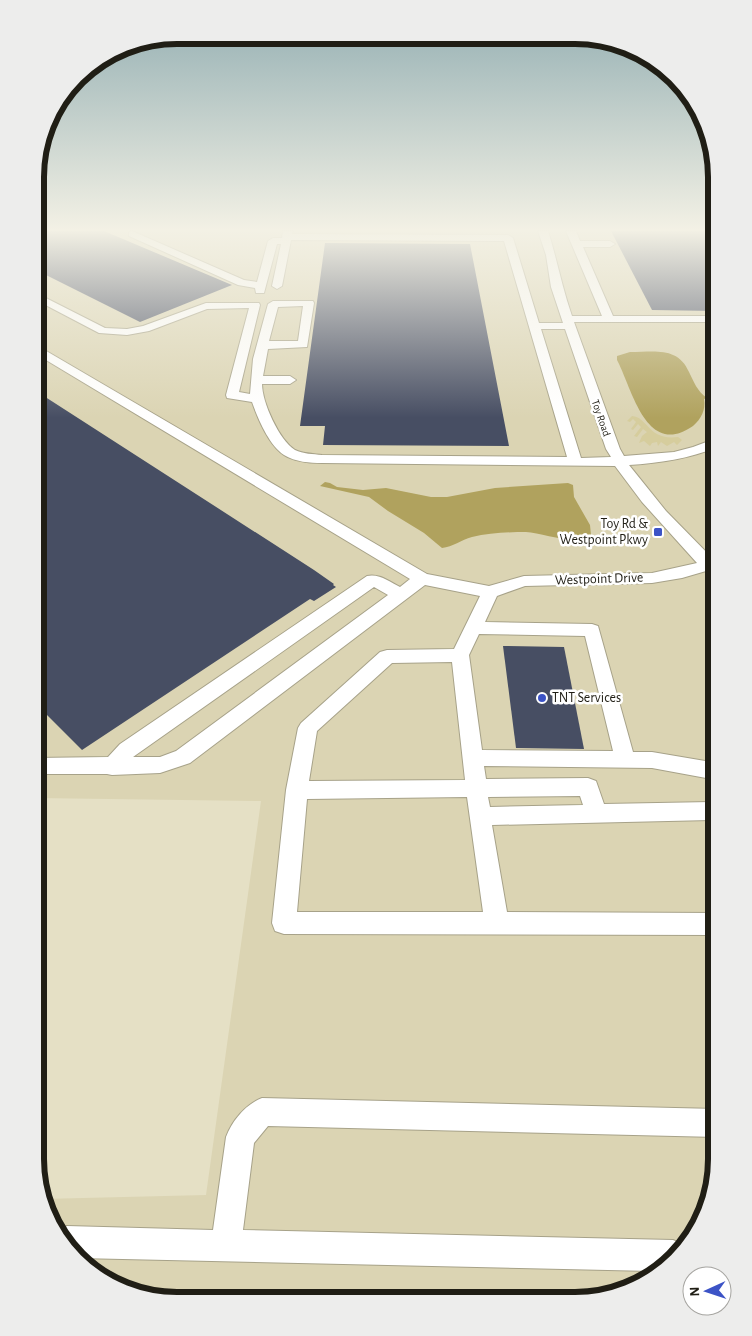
<svg xmlns="http://www.w3.org/2000/svg" width="752" height="1336" font-family="'Alegreya Sans',sans-serif">
<style>
.built{fill:#dbd4b3}
.green{fill:#d6cd9d}
.water{fill:#b0a25e}
.building{fill:#474e63}
.lines{fill:none;stroke-linecap:round;stroke-linejoin:round}
.minor-casing{stroke:#a7a289;stroke-width:2}
.minor{fill:#fff;fill-rule:evenodd}
.poi-dot{fill:#3c53c6;stroke:#fff;stroke-width:2}
.labels{text-anchor:middle;dominant-baseline:central;stroke-width:5;stroke-linejoin:round;paint-order:stroke}
.far-street-label{font-size:11px;fill:#201e15;stroke:#fff}
.poi-label{font-size:14px;fill:#201e15;stroke:#fff;text-anchor:end}
.street-label{font-size:14px;fill:#201e15;stroke:#fff}
.rim{fill:none;stroke:#201e15;stroke-width:6}
</style>
<rect width="100%" height="100%" fill="#e5e0c5"/>
<path class="built" d="M36 231H717V1169L688 1246 621 1293 575 1301 158 1300 83 1266 43 1205 42 1199 206 1195 261 801 35 798Z"/>
<path class="green" d="M632 416C648 417 648 441 678 437L682 440 677 445 674 442 667 446 661 442 658 446 657 442 652 443 650 446 644 441 639 443 642 436 647 432 643 429 637 437 634 436 641 427 638 424 633 430 631 429 636 422 633 419 630 422 627 421Z"/>
<g class="water">
<path d="M630 352C654 352 678 346 689 372 694 382 697 391 707 398L704 399C706 410 701 419 693 426 646 459 632 388 617 360V356Z"/>
<path d="M325 482 330 483 337 487 363 490 386 488 431 497H447L495 488 568 483 573 485 574 497 590 525 591 535C579 547 543 533 526 532 509 532 489 533 472 537 461 540 453 547 442 548L424 533 388 511 369 497 320 486Z"/>
</g>
<g class="building">
<path d="M36 231H104L232 285 140 322 36 270Z"/>
<path d="M611 231H717V311L652 310Z"/>
<path d="M325 243 470 244 509 446 323 445 325 426H300Z"/>
<path d="M36 391 314 570 334 584 333 585 336 587 314 601 310 599 82 750 36 704Z"/>
<path d="M503 646 564 647 584 749 516 748Z"/>
</g>
<g class="lines">
<g class="minor-casing">
<g id="minor">
<path d="M132 231 244 280 257 282 268 241 273 238H282L283 231H293L292 234 508 235 513 238 539 323H563L551 287 546 255 538 231H548C557 259 562 288 572 316H602L566 231H576L580 241H610L615 244 610 247H583L613 316H717V322H574L620 449 624 456 674 452 693 447 717 438V447C689 459 659 463 629 465L666 511 717 563V578L711 577 706 571 682 578 652 583 525 586 497 596 485 622 592 624 598 626 633 752H652L717 763V780L652 768 484 766 486 779 588 778 596 781 604 804 711 802 717 804V818L711 820 492 825 507 912 717 913V935L284 934 275 931 272 923 286 790 298 728 301 723 380 652 387 650 454 649 480 596 425 585 190 763 160 773 112 775 107 774H35V758L108 757 120 744 367 576C379 573 390 582 400 587L410 579 36 354V345L427 574 489 586 524 576 652 573 697 563 642 502 615 466 322 463C310 463 295 462 284 455 269 445 258 419 252 402L227 398 226 395 249 308 207 309 149 331 127 335 99 333 36 300V293L105 328 127 329 143 326 206 303H259L260 305 239 392 250 394 253 359 268 304 273 301H313L314 303 307 347 268 349 263 376H290L296 380 290 384H262C262 402 279 440 295 450 303 454 313 454 322 455L567 457 504 241 291 240 282 286 277 289 272 286 281 244H277L264 293H256L255 288 238 285 129 236V232ZM303 306 298 341H269L278 307ZM541 329H565L606 449 611 457 581 458ZM374 587 388 595 176 751 160 757H133ZM479 634 585 636 613 751 482 750 469 655ZM452 662 465 780 309 781 317 731 392 663ZM580 796 583 805 490 807 488 797ZM467 797 483 912H297L307 799Z"/>
<path d="M262 1098 717 1109V1137L268 1126 254 1143 243 1230 673 1240 684 1245 685 1247 652 1271 78 1258 59 1230 67 1226 213 1230 226 1137C232 1121 246 1104 262 1098Z"/>
</g>
</g>
<use href="#minor" class="minor"/>
</g>
<linearGradient id="sky" x2="0" y2="1"><stop stop-color="#91adb1"/><stop offset="0.55" stop-color="#f3f1e5"/><stop offset="1" stop-color="#f3f1e5" stop-opacity="0"/></linearGradient>
<rect width="752" height="418" fill="url(#sky)"/>
<g class="poi-dot">
<rect x="653" y="527" width="10" height="10" rx="2.5"/>
<circle cx="542" cy="698" r="5"/>
</g>
<g class="labels">
<g class="far-street-label">
<text transform="translate(601 418) rotate(71)">Toy Road</text>
</g>
<g class="poi-label">
<text x="648" y="524">Toy Rd &amp;<tspan x="648" dy="16">Westpoint Pkwy</tspan></text>
<text x="552" y="698" text-anchor="start">TNT Services</text>
</g>
<g class="street-label">
<text transform="translate(599 579) rotate(-2)">Westpoint Drive</text>
</g>
</g>
<path d="M0 0H752V1336H0ZM177 44H575A133 133 0 0 1 708 177V1159A133 133 0 0 1 575 1292H177A133 133 0 0 1 44 1159V177A133 133 0 0 1 177 44Z" fill="#ededec" fill-rule="evenodd"/>
<path class="rim" d="M177 44H575A133 133 0 0 1 708 177V1159A133 133 0 0 1 575 1292H177A133 133 0 0 1 44 1159V177A133 133 0 0 1 177 44Z"/>
<g transform="translate(707 1291) rotate(267)"><circle r="24" fill="#ffffff" stroke="#a6a5a1"/>
<path d="M0-4L9 19L0 12L-9 19Z" fill="#3c53c6"/>
<text y="-8" font-size="14" font-weight="bold" text-anchor="middle" fill="#201e15">N</text>
</g>
</svg>
